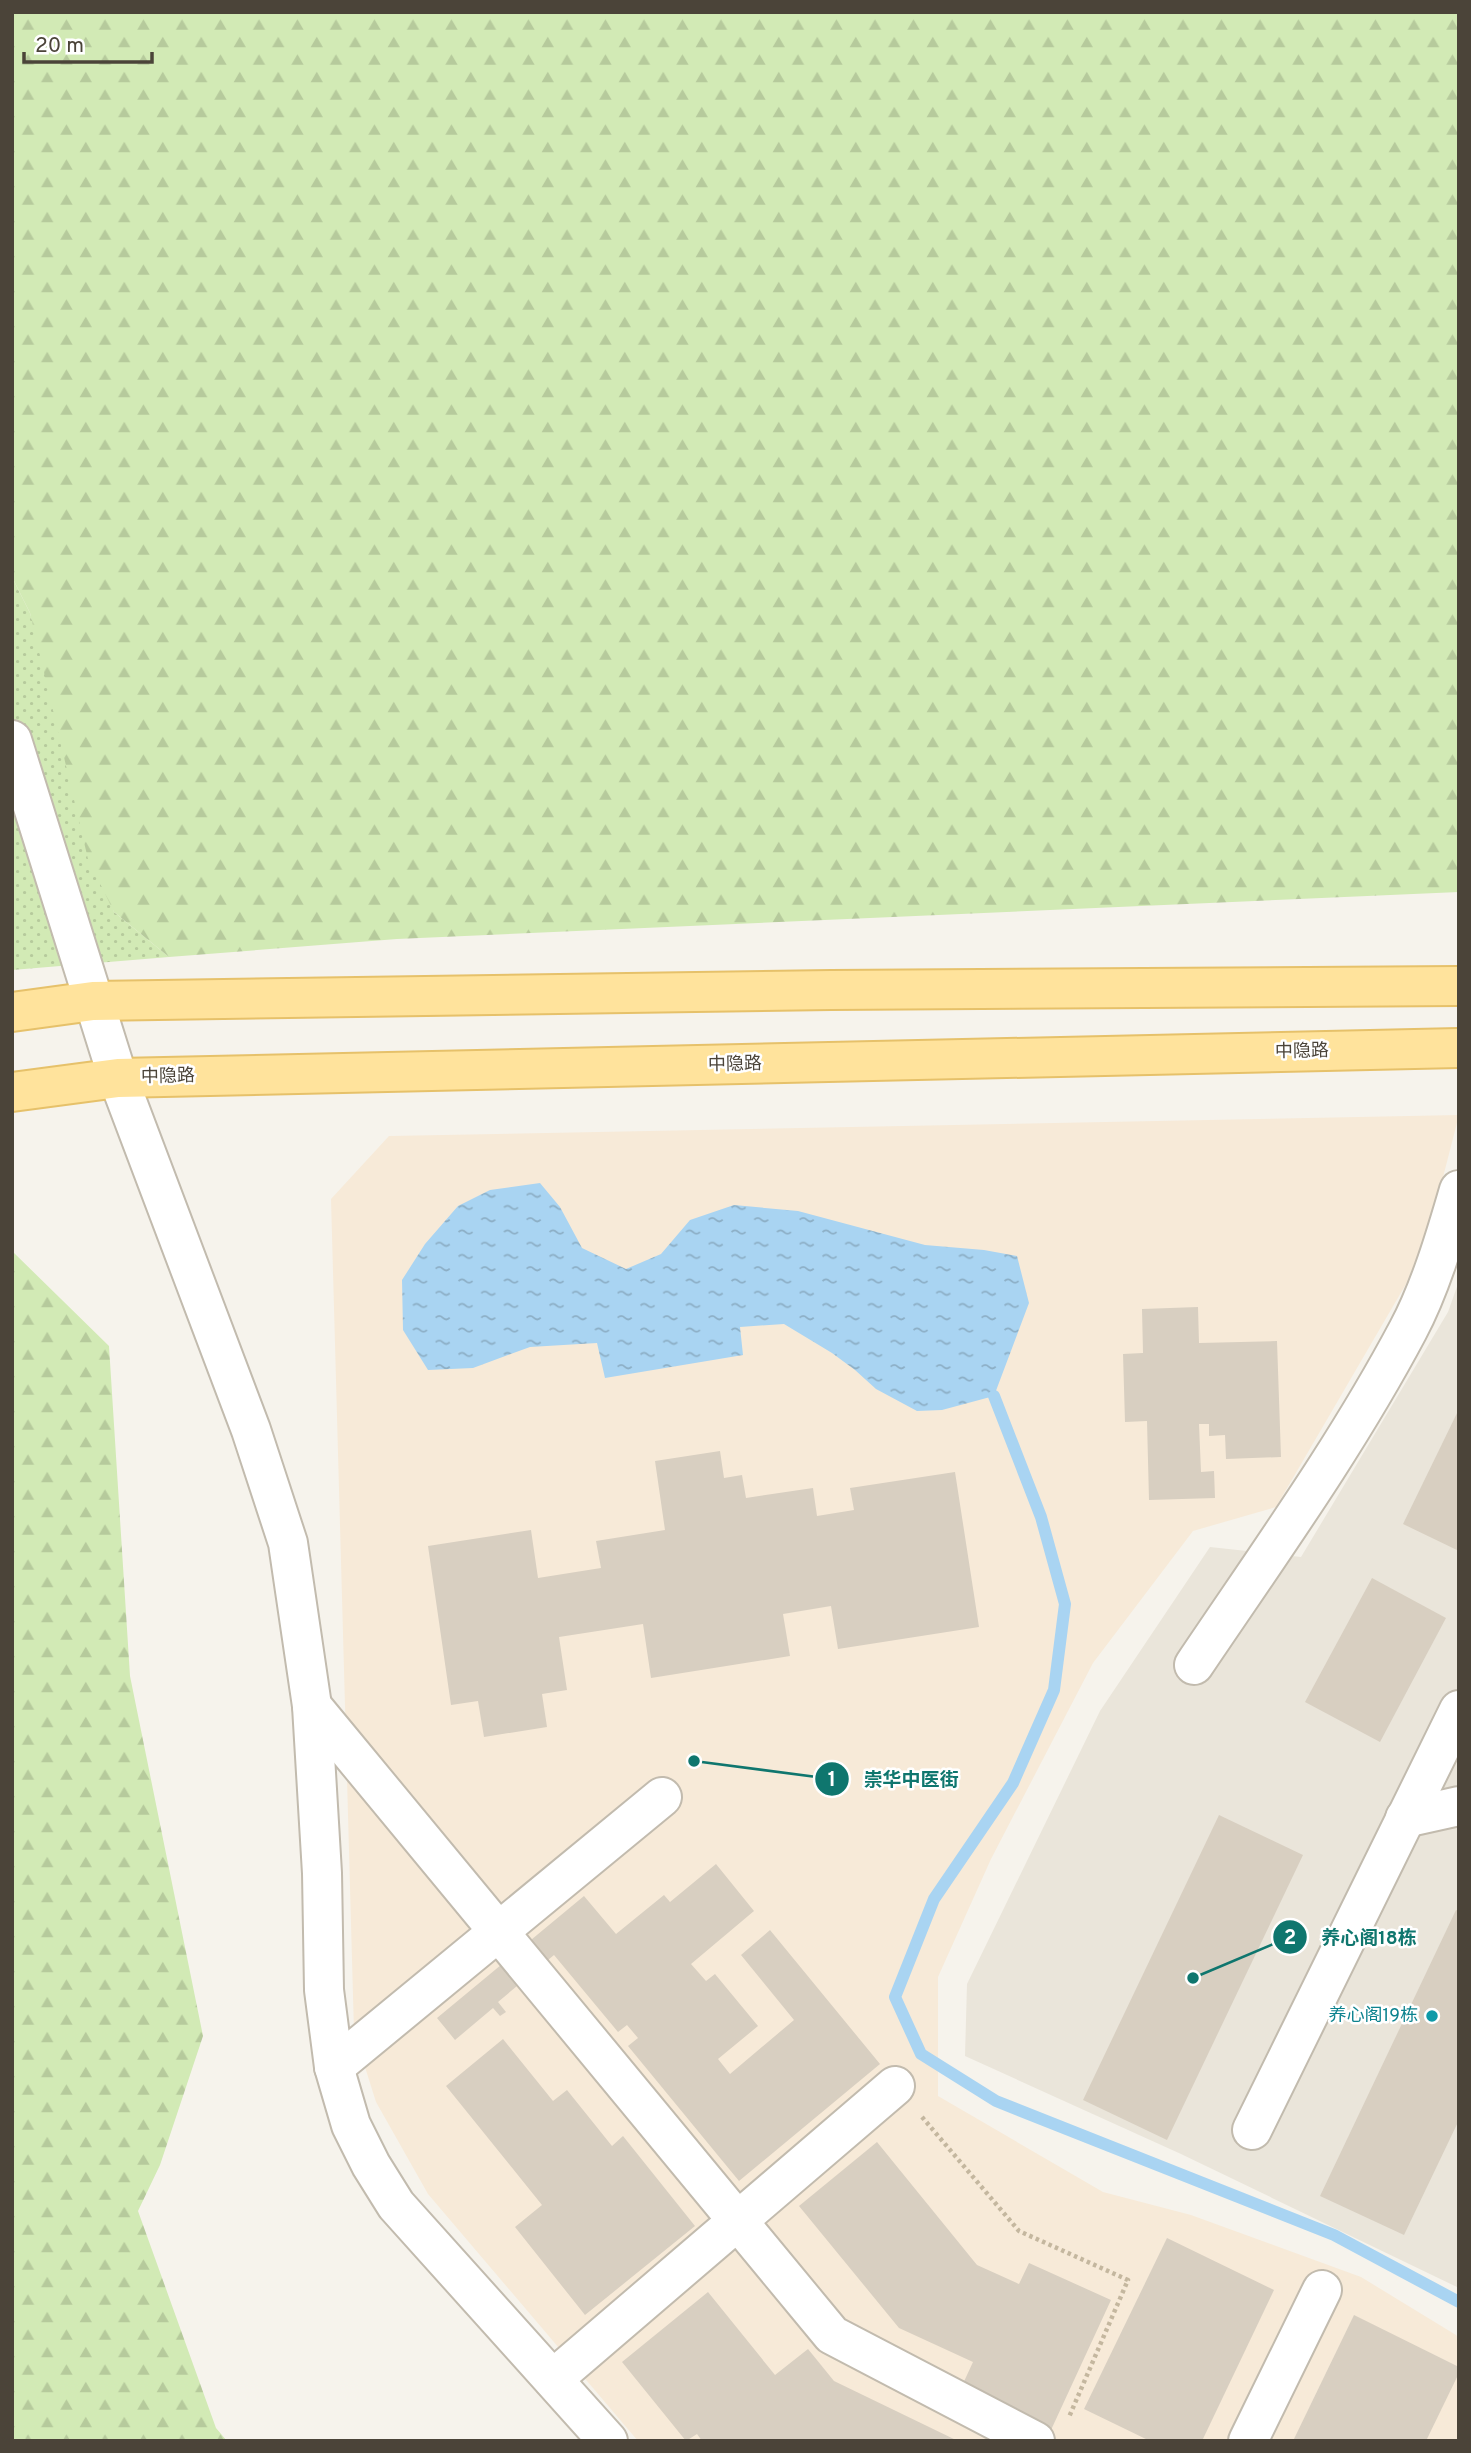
<svg xmlns="http://www.w3.org/2000/svg" width="1471" height="2453" font-family="Overpass,'Noto Sans SC',sans-serif">
<style>
.residential{fill:#eae5da}
.commercial{fill:#f7ead8}
.grass{fill:url(#grass-dots)}
.forest{fill:url(#forest-firs)}
.water{fill:url(#water-ripples)}
.lines{fill:none;stroke-linecap:round;stroke-linejoin:round}
.stream{stroke:#a9d4f2;stroke-width:12}
.building{fill:#d8cfc1}
.minor-casing{stroke:#c2bbae;stroke-width:42}
.major-casing{stroke:#e6c16a;stroke-width:42}
.path{stroke:#c4b79f;stroke-width:4.5;stroke-dasharray:3.5 3.5;stroke-linecap:butt}
.minor{stroke:#fff;stroke-width:38}
.major{stroke:#ffe39c;stroke-width:38}
.culture-dot{fill:#0f9aa8;stroke:#fff;stroke-width:2.5}
.labels{text-anchor:middle;dominant-baseline:central;stroke-width:5;stroke-linejoin:round;paint-order:stroke}
.street-label{font-size:18px;fill:#4b4439;stroke:#fff}
.culture-label{font-size:18px;fill:#0d838f;stroke:#fff;text-anchor:end}
.leader{fill:none;stroke:#0f766e;stroke-width:2.5}
.callout-dot{fill:#0f766e;stroke:#fff;stroke-width:2.5}
.mark-label{font-size:21px;text-anchor:middle;font-weight:bold;fill:#fff}
.callout-label{font-size:19px;text-anchor:middle;font-weight:bold;fill:#0f766e;stroke:#fff;stroke-width:5;stroke-linejoin:round;paint-order:stroke}
</style>
<defs>
<pattern id="grass-dots" width="8" height="8" patternUnits="userSpaceOnUse" patternTransform="scale(1.75)"><rect width="8" height="8" fill="#d2eab5"/><path d="M2 2h.1M6 6h.1" fill="none" stroke="#b6ca9c" stroke-width="1.8" stroke-linecap="round"/></pattern>
<pattern id="forest-firs" width="22" height="20" patternUnits="userSpaceOnUse" patternTransform="scale(1.75)"><rect width="22" height="20" fill="#d2eab5"/><path d="M5 1l3.5 6h-7zM16 11l3.5 6h-7z" fill="#b6ca9c"/></pattern>
<pattern id="water-ripples" width="26" height="14" patternUnits="userSpaceOnUse" patternTransform="scale(1.75)"><rect width="26" height="14" fill="#a9d4f2"/><path d="M2 4q2-2 4 0t4 0M15 11q2-2 4 0t4 0" fill="none" stroke="#8caec5"/></pattern>
</defs>
<rect width="100%" height="100%" fill="#f6f3ec"/>
<path class="residential" d="M1459 1281V2288L1181 2154 965 2056 967 1984 1100 1711 1210 1547 1301 1557 1448 1312Z"/>
<path class="commercial" d="M1459 1115 1432 1220 1406 1284 1276 1507 1193 1531 1093 1663 991 1859 938 1977V2096L1103 2192 1191 2215 1361 2277 1456 2335 1459 2339V2441H638L428 2194 376 2102 354 2032 331 1199 389 1136Z"/>
<path class="grass" d="M12 577 30 613 114 912 169 957 12 970Z"/>
<g class="forest">
<path d="M12 12H1459V892L397 939 169 957 114 912 88 859 30 613 12 577Z"/>
<path d="M12 1251 109 1346 130 1676 203 2036 160 2165 138 2211 216 2428 227 2441H12Z"/>
</g>
<path class="water" d="M540 1183 560 1207 582 1248 626 1269 661 1254 690 1220 734 1205 798 1211 925 1245 984 1250 1017 1256 1029 1303 994 1396 942 1410 917 1411 876 1389 855 1370 832 1353 784 1324 740 1327 743 1355 605 1378 597 1343 530 1347 473 1368 428 1370 403 1330 402 1280 425 1244 458 1206 490 1190Z"/>
<g class="lines">
<path class="stream" d="M994 1396 1041 1517 1065 1604 1054 1690 1013 1783 934 1899 895 1997 921 2054 996 2101 1334 2235 1459 2302"/>
</g>
<g class="building">
<path d="M1198 1307 1199 1343 1277 1341 1281 1457 1226 1459 1225 1435 1209 1436V1424H1199L1201 1472 1214 1471 1215 1498 1149 1500 1147 1421 1125 1422 1123 1354 1143 1353 1142 1309Z"/>
<path d="M1459 1409V1551L1403 1524Z"/>
<path d="M720 1451 724 1478 742 1475 746 1498 813 1488 817 1516 854 1510 850 1488 955 1472 979 1627 838 1649 831 1606 783 1614 790 1656 651 1678 643 1624 559 1637 567 1690 542 1694 547 1727 484 1737 478 1701 451 1705 428 1546 531 1530 538 1578 601 1568 596 1541 665 1530 655 1461Z"/>
<path d="M1372 1578 1446 1618 1380 1742 1305 1702Z"/>
<path d="M1219 1815 1303 1855 1167 2140 1083 2100Z"/>
<path d="M716 1864 754 1911 691 1964 706 1981 715 1974 758 2026 718 2059 730 2074 794 2020 741 1955 770 1930 880 2064 739 2181 628 2046 638 2038 627 2025 618 2032 554 1955 498 2002 506 2012 500 2016 493 2008 455 2040 437 2018 584 1896 616 1934 664 1895 670 1902Z"/>
<path d="M1456 1910 1459 1911V2120L1404 2235 1320 2196Z"/>
<path d="M503 2039 553 2101 567 2090 612 2146 623 2136 695 2226 585 2315 515 2227 542 2205 446 2086Z"/>
<path d="M877 2142 977 2265 1019 2284 1029 2263 1111 2300 1051 2430 961 2388 973 2362 899 2328 799 2206Z"/>
<path d="M1167 2238 1274 2290 1202 2441H1150L1084 2409Z"/>
<path d="M708 2292 775 2375 808 2349 834 2381 958 2441H702L697 2434 686 2441 622 2362Z"/>
<path d="M1354 2315 1459 2367V2373L1426 2441H1293Z"/>
</g>
<g class="lines">
<g class="minor-casing">
<g id="minor">
<path d="M12 740 118 1078 251 1430 288 1543 312 1706 322 1873 324 1990 334 2067 351 2125 371 2165 396 2205 608 2441"/>
<path d="M1194 1665C1268 1555 1346 1447 1408 1330 1430 1289 1446 1235 1459 1190"/>
<path d="M312 1706 832 2335 1035 2441"/>
<path d="M1405 1818 1459 1806"/>
<path d="M334 2067 662 1797"/>
<path d="M1252 2130 1459 1710"/>
<path d="M553 2379 895 2086"/>
<path d="M1248 2441 1322 2290"/>
</g>
</g>
<g class="major-casing">
<g id="major">
<path d="M12 1012 93 1001 831 990 1459 986"/>
<path d="M12 1092 118 1078 1459 1048"/>
</g>
</g>
<path class="path" d="M922 2117 1019 2231 1128 2280 1069 2417"/>
<use href="#minor" class="minor"/>
<use href="#major" class="major"/>
</g>
<circle class="culture-dot" cx="1432" cy="2016" r="7"/>
<g class="labels">
<g class="street-label">
<text transform="translate(1302 1052) rotate(-1)">中隐路</text>
<text transform="translate(735 1065) rotate(-1)">中隐路</text>
<text transform="translate(168 1077) rotate(-1)">中隐路</text>
</g>
<g class="culture-label">
<text x="1418" y="2016">养心阁19栋</text>
</g>
</g>
<path class="leader" d="M694 1761L832 1779M1193 1978L1290 1937"/>
<g class="callout-dot">
<circle cx="694" cy="1761" r="7"/>
<circle cx="1193" cy="1978" r="7"/>
<circle cx="832" cy="1779" r="18"/>
<circle cx="1290" cy="1937" r="18"/>
</g>
<g class="mark-label">
<text x="832" y="1786">1</text>
<text x="1290" y="1944">2</text>
</g>
<g class="callout-label">
<text x="911" y="1786">崇华中医街</text>
<text x="1369" y="1944">养心阁18栋</text>
</g>
<rect width="1471" height="2453" fill="none" stroke="#4b4439" stroke-width="28"/>
<path d="M24 52v10h128v-10" fill="none" stroke="#4b4439" stroke-width="3.5"/>
<text x="35" y="52" font-size="21" fill="#4b4439" stroke="#ffffff" stroke-width="5" paint-order="stroke">20 m</text>
</svg>
